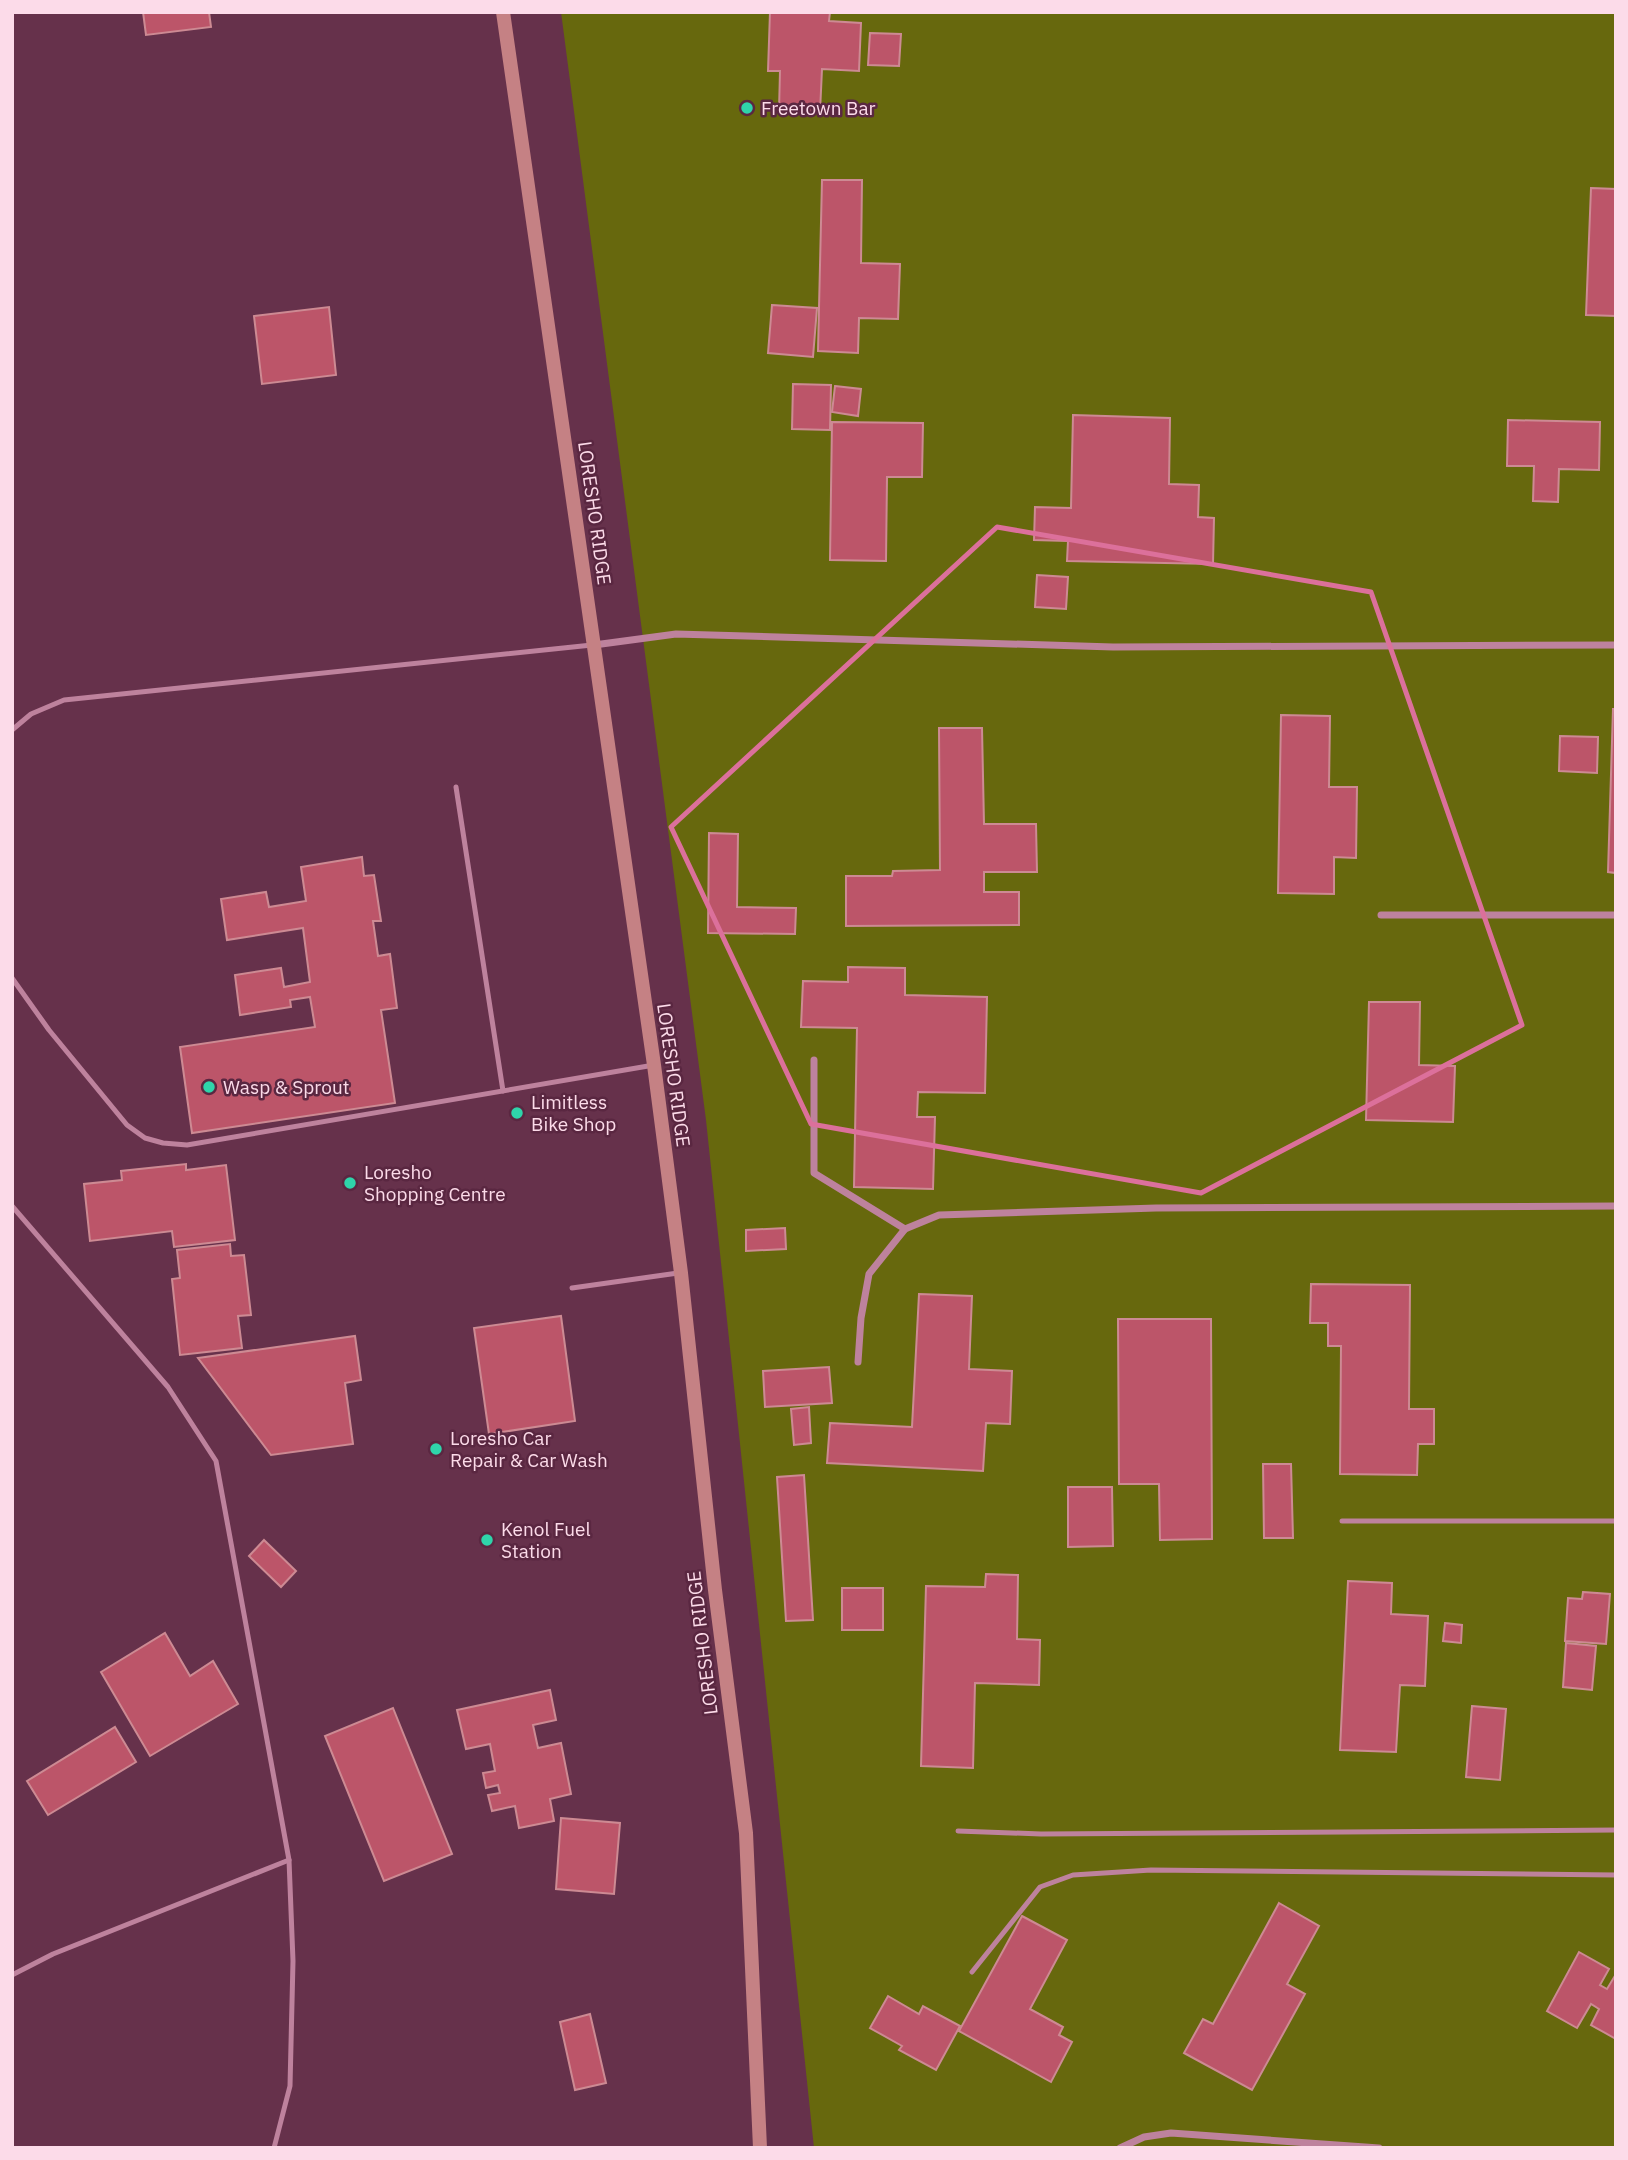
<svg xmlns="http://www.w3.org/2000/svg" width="1628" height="2160" font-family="'IBM Plex Sans',sans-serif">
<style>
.green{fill:#67680d}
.building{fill:#bc5569;stroke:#cd8a93;stroke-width:2}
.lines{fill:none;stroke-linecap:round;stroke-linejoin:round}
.service{stroke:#be829d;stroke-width:5}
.minor{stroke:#be829d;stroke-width:7}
.secondary{stroke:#c58184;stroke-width:14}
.marked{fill:none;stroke:#dc709b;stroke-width:5;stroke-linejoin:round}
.poi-dot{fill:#2fd4aa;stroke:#5a2741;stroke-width:2.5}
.labels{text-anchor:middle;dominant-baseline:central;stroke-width:5;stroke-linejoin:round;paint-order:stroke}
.poi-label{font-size:19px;fill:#fcdbe9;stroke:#5a2741;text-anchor:start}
.street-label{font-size:19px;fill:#fcdbe9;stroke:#5a2741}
</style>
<rect width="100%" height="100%" fill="#66314b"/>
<path class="green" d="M561 12H1616V2148H814L706 1120Z"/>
<g class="building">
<path d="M143 12H209L211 27 146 35Z"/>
<path d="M770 12H830L829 21 861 23 859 71 822 69 820 112 779 111 780 71H768Z"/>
<path d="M870 33 901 34 899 66 868 65Z"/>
<path d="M822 180H862L861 263 900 264 898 319 859 318 858 353 818 351Z"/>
<path d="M1591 188 1616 189V316L1586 315Z"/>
<path d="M772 305 817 308 813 357 768 353Z"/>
<path d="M329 307 336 375 262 384 254 316Z"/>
<path d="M793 384 831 385 830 430 792 429Z"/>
<path d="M835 386 861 389 858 416 832 412Z"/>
<path d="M1073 415 1170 418 1169 484 1199 485 1198 517 1214 518 1213 564 1067 561 1068 541 1034 540 1035 507 1071 508Z"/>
<path d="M1508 420 1600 422 1599 470 1559 469 1558 502 1533 501 1534 466H1507Z"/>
<path d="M832 422 923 423 922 477H887L886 561 830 560Z"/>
<path d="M1037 575 1068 577 1066 609 1035 607Z"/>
<path d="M1613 709H1616V873L1608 872Z"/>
<path d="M1281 715 1330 716 1329 787H1357L1356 858 1334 857V894L1278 893Z"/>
<path d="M939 728H982L984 824H1036L1037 872H984V892H1019V925L846 926V876H892L893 871 940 870Z"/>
<path d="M1560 736 1598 737 1597 773 1559 771Z"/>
<path d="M709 833 738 834 737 907 796 908 795 934 708 933Z"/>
<path d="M362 857 364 876 374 875 381 921H373L378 956 390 954 397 1008 381 1010 395 1103 192 1133 180 1047 315 1027 310 997 290 1000 291 1007 240 1015 235 975 281 968 284 987 310 982 303 928 227 940 221 899 266 892 269 907 306 901 301 867Z"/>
<path d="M848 967 905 968V995L987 997 985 1093 918 1092 917 1117H935L933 1189 854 1187 857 1028 801 1027 803 981 848 982Z"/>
<path d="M1369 1002H1420L1419 1065 1455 1066 1453 1122 1366 1120Z"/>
<path d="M186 1164V1170L226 1165 235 1240 174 1247 172 1231 90 1241 84 1184 122 1180 121 1171Z"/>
<path d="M785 1228 786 1249 746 1251V1230Z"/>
<path d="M230 1244 231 1256 244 1255 251 1315 238 1316 242 1348 180 1355 172 1279 180 1278 177 1250Z"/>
<path d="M1311 1284 1410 1285 1409 1409H1434V1444H1418L1417 1475 1340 1474 1341 1346H1328V1323H1310Z"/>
<path d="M919 1294 972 1296 969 1369 1012 1371 1010 1424 986 1423 983 1471 827 1463 830 1423 912 1427Z"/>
<path d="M561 1316 575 1421 489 1434 474 1328Z"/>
<path d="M1118 1319H1211L1212 1539 1160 1540 1159 1484H1119Z"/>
<path d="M355 1336 361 1380 345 1383 353 1444 271 1455 198 1358Z"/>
<path d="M829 1367 832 1403 765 1407 763 1371Z"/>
<path d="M809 1407 811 1443 794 1445 791 1409Z"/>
<path d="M1263 1464H1291L1293 1538H1264Z"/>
<path d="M804 1475 813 1620 786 1621 777 1477Z"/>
<path d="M1068 1487H1112L1113 1546 1068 1547Z"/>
<path d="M264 1540 296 1571 281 1587 249 1556Z"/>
<path d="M986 1574 1018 1575 1017 1639 1040 1640 1039 1685 975 1683 973 1768 921 1766 926 1586 985 1587Z"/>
<path d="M1348 1581 1392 1583 1391 1614 1428 1616 1425 1686 1400 1685 1396 1752 1340 1750Z"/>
<rect x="842" y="1588" width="41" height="42"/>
<path d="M1583 1592 1610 1594 1606 1644 1565 1641 1568 1598 1582 1599Z"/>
<path d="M1445 1623 1462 1625 1461 1643 1443 1641Z"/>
<path d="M165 1633 190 1676 213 1661 238 1704 150 1756 101 1672Z"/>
<path d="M1566 1643 1596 1646 1592 1690 1563 1687Z"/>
<path d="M550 1690 556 1720 533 1725 538 1748 561 1743 571 1794 550 1799 554 1821 519 1828 515 1806 492 1811 488 1795 500 1793 498 1785 486 1788 483 1773 495 1771 490 1744 466 1749 457 1710Z"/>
<path d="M1472 1706 1506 1709 1500 1780 1466 1777Z"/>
<path d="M393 1708 452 1854 384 1881 325 1736Z"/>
<path d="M115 1727 136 1762 48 1815 27 1781Z"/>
<path d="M561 1818 620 1823 614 1894 556 1889Z"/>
<path d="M1279 1903 1319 1926 1287 1984 1305 1994 1252 2090 1184 2053 1203 2019 1213 2024Z"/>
<path d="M1022 1916 1067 1940 1030 2009 1063 2027 1059 2035 1072 2042 1051 2082 959 2031Z"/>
<path d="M1579 1952 1609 1969 1600 1985 1607 1989 1616 1974V2039L1591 2025 1599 2009 1591 2004 1577 2028 1547 2011Z"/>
<path d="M888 1996 919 2014 923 2006 960 2026 936 2070 899 2050 902 2046 870 2028Z"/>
<path d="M590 2014 606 2083 575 2090 560 2022Z"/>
</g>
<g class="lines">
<g class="service">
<path d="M12 730 31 714 64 700 592 645"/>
<path d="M456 787 503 1091"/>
<path d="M12 978 49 1030 127 1125 145 1138 163 1143 187 1145 654 1065"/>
<path d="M12 1206 168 1387 216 1461 289 1860 293 1961 290 2086 274 2148"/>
<path d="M572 1288 678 1273"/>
<path d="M1342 1521H1616"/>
<path d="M958 1831 1041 1834 1616 1830"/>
<path d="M972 1972 1040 1887 1073 1875 1151 1870 1616 1875"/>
<path d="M12 1975 53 1954 289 1860"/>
</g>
<g class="minor">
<path d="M594 645 676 634 1113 647 1616 645"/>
<path d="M1381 915H1616"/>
<path d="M814 1060V1173L905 1229"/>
<path d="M858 1362 861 1318 869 1274 905 1229 939 1215 1156 1208 1616 1206"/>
<path d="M1120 2148 1144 2137 1171 2133 1379 2148"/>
</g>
<path class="secondary" d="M503 12 654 1065 681 1273 715 1590 746 1833 760 2148"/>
</g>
<path class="marked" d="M997 527 1371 592 1522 1025 1201 1193 811 1124 671 827Z"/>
<g class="poi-dot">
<circle cx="747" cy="108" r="7"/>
<circle cx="209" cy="1087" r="7"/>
<circle cx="517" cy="1113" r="7"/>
<circle cx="350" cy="1183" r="7"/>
<circle cx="436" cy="1449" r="7"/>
<circle cx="487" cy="1540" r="7"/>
</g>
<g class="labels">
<g class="poi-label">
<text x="761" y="108">Freetown Bar</text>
<text x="223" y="1087">Wasp &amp; Sprout</text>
<text x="531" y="1102">Limitless<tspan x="531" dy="22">Bike Shop</tspan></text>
<text x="364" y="1172">Loresho<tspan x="364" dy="22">Shopping Centre</tspan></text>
<text x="450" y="1438">Loresho Car<tspan x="450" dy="22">Repair &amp; Car Wash</tspan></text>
<text x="501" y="1529">Kenol Fuel<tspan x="501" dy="22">Station</tspan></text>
</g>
<g class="street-label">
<text transform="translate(595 513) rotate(82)">LORESHO RIDGE</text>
<text transform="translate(674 1075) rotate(82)">LORESHO RIDGE</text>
<text transform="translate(702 1643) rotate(-97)">LORESHO RIDGE</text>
</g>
</g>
<rect width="1628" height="2160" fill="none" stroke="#fcdbe9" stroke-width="28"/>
</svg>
